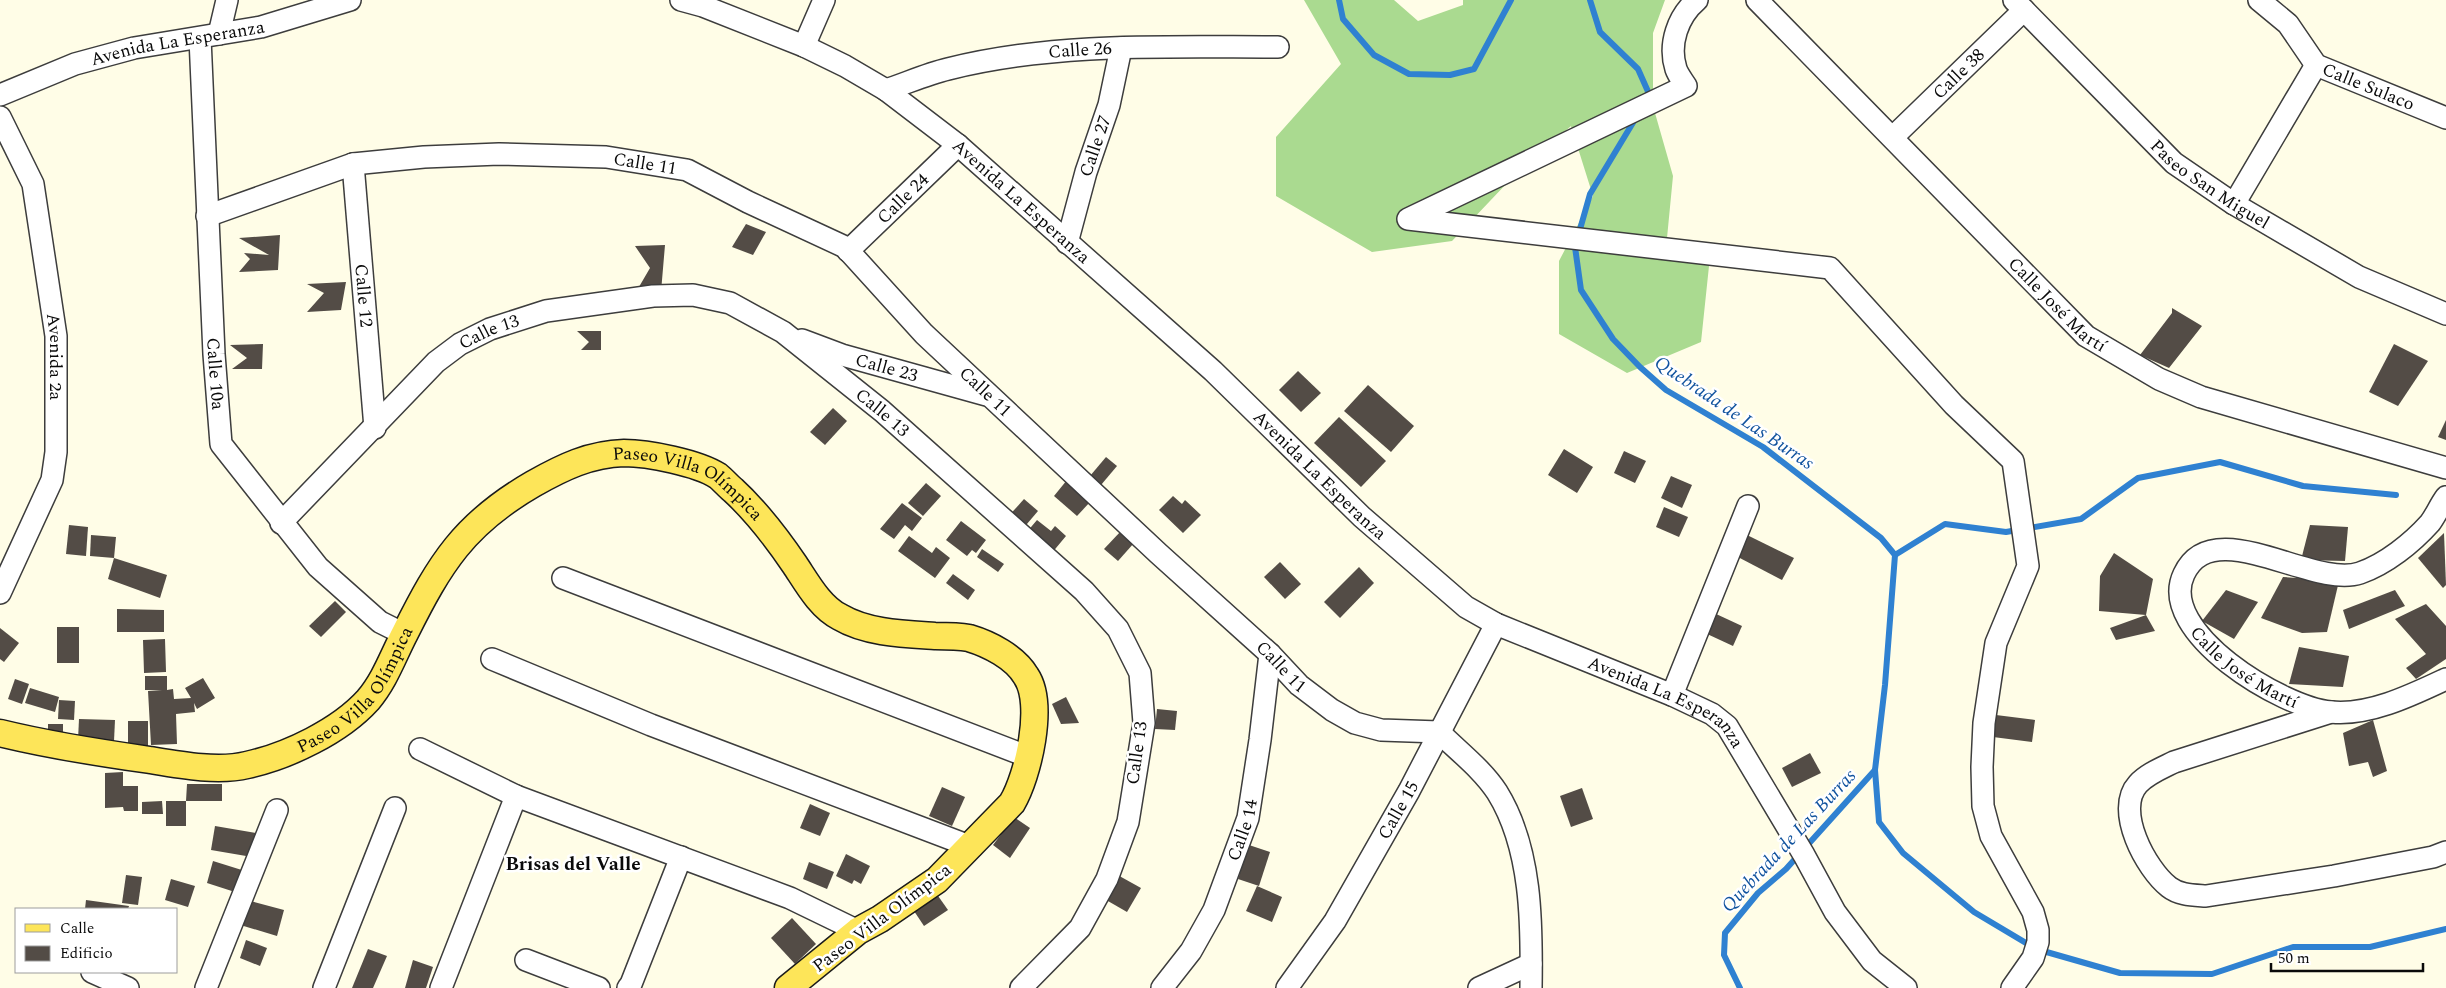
<svg xmlns="http://www.w3.org/2000/svg" width="2446" height="988" font-family="Spectral,serif">
<style>
.forest{fill:#aada90}
.lines{fill:none;stroke-linecap:round;stroke-linejoin:round}
.stream{stroke:#2f81d1;stroke-width:6}
.building{fill:#534c46}
.minor-casing{stroke:#3d3d3d;stroke-width:24}
.major-casing{stroke:#1b1b1b;stroke-width:29}
.minor{stroke:#fff;stroke-width:21}
.major{stroke:#fde559;stroke-width:26}
.labels{text-anchor:middle;dominant-baseline:central;stroke-width:5;stroke-linejoin:round;paint-order:stroke}
.street-label{font-size:18px;fill:#0a0a0a;stroke:#fff}
.water-label{font-size:19px;font-style:italic;fill:#11539e;stroke:#fff}
.neighbourhood-label{font-size:19px;font-weight:bold;fill:#0a0a0a;stroke:#fff}
</style>
<rect width="100%" height="100%" fill="#fffde7"/>
<path class="forest" d="M1304 0H1394L1418 21 1463 5V0H1665L1653 33V106L1673 176 1667 238 1709 266 1701 342 1627 373 1559 334V261L1593 196 1571 126 1508 182 1452 241 1372 252 1276 196V137L1341 64Z"/>
<g class="lines">
<g class="stream">
<path d="M1339 0 1343 19 1374 55 1409 74 1450 75 1474 69 1511 0"/>
<path d="M1590 0 1600 32 1638 69 1650 96 1648 99"/>
<path d="M1637 116 1590 194 1575 247 1581 290 1613 339 1640 367 1666 390 1763 447 1881 538 1895 555 1885 685 1875 770 1786 869 1758 893 1725 933 1724 955 1740 988"/>
<path d="M1895 555 1945 524 2006 532 2081 519 2138 478 2220 462 2303 486 2396 495"/>
<path d="M1875 770 1879 822 1903 853 1974 912 2036 949 2120 973 2212 974 2293 947H2370L2446 929"/>
</g>
</g>
<g class="building">
<path d="M746 224 766 232 753 255 732 247Z"/>
<path d="M280 235 278 270 239 272 250 259 244 253 269 255 239 238Z"/>
<path d="M665 245 661 292H636L650 268 635 246Z"/>
<path d="M346 282 341 310 307 312 324 293 307 284Z"/>
<path d="M2172 308 2202 326 2169 368 2140 355 2172 313Z"/>
<path d="M577 331H601V350H581L589 342Z"/>
<path d="M263 344 262 369H232L247 358 230 345Z"/>
<path d="M2394 344 2428 361 2398 406 2369 392Z"/>
<path d="M1298 371 1321 393 1301 412 1279 390Z"/>
<path d="M1368 385 1414 426 1391 452 1344 411Z"/>
<path d="M833 408 847 421 825 445 810 432Z"/>
<path d="M1339 417 1386 461 1361 487 1314 443Z"/>
<path d="M2446 420V440L2438 437Z"/>
<path d="M1564 449 1593 467 1577 493 1548 475Z"/>
<path d="M1624 451 1646 461 1635 483 1614 473Z"/>
<path d="M1106 457 1117 466 1101 485 1090 476Z"/>
<path d="M1671 476 1692 485 1682 508 1661 498Z"/>
<path d="M1067 480 1091 501 1077 516 1054 496Z"/>
<path d="M926 483 941 496 923 516 908 503Z"/>
<path d="M1173 496 1182 504 1185 500 1201 515 1183 533 1159 510Z"/>
<path d="M1024 499 1038 511 1021 531 1006 519Z"/>
<path d="M902 503 922 518 912 531 905 525 894 539 880 529Z"/>
<path d="M1664 507 1688 517 1679 537 1656 527Z"/>
<path d="M1037 520 1051 531 1055 526 1066 536 1051 554 1026 533Z"/>
<path d="M961 521 986 540 976 553 972 550 967 556 946 540Z"/>
<path d="M69 525 88 527 86 556 66 554Z"/>
<path d="M2310 525 2348 527 2345 561 2301 560Z"/>
<path d="M1121 531 1134 543 1118 561 1104 549Z"/>
<path d="M2444 533 2446 585 2443 588 2418 558Z"/>
<path d="M91 535 116 537 114 558 90 556Z"/>
<path d="M1747 535 1794 558 1782 580 1736 556Z"/>
<path d="M909 536 932 553 936 547 950 558 935 578 898 551Z"/>
<path d="M982 549 1004 564 998 572 977 557Z"/>
<path d="M2114 553 2153 579 2146 615 2155 631 2116 640 2110 628 2146 615 2099 611 2100 576Z"/>
<path d="M114 558 167 575 160 598 108 579Z"/>
<path d="M1280 562 1301 584 1285 599 1264 577Z"/>
<path d="M1359 567 1374 583 1340 618 1324 602Z"/>
<path d="M953 574 975 590 968 600 946 583Z"/>
<path d="M2283 577 2339 581 2327 632 2302 633 2261 618Z"/>
<path d="M2226 590 2258 602 2234 639 2202 621Z"/>
<path d="M2395 590 2405 606 2349 629 2343 610Z"/>
<path d="M335 601 346 612 321 637 309 626Z"/>
<path d="M2426 604 2446 626V659L2416 679 2406 668 2426 654 2395 619Z"/>
<path d="M117 609 164 610V632H117Z"/>
<path d="M1714 613 1742 626 1733 646 1705 633Z"/>
<rect x="57" y="627" width="22" height="36"/>
<path d="M0 628 19 643 4 662 0 659Z"/>
<path d="M165 639 166 672 144 673 143 640Z"/>
<path d="M2299 647 2349 656 2343 687 2289 684Z"/>
<path d="M145 676H167V690L173 689 174 699 191 698 185 688 203 678 215 698 197 709 194 703 195 712 176 714 177 744 151 745 148 691 162 690H145Z"/>
<path d="M15 679 29 684 22 704 8 699Z"/>
<path d="M30 688 59 697 55 712 25 703Z"/>
<path d="M1066 697 1079 723 1061 724 1052 704Z"/>
<path d="M59 700 75 701 74 720 58 719Z"/>
<path d="M1157 709 1177 711 1175 730 1155 729Z"/>
<path d="M1996 715 2035 720 2032 742 1993 737Z"/>
<path d="M79 719 115 720 114 741 78 740Z"/>
<path d="M2373 720 2387 771 2373 777 2368 762 2349 766 2343 733Z"/>
<rect x="128" y="721" width="20" height="27"/>
<rect x="48" y="724" width="15" height="10"/>
<path d="M1810 753 1821 773 1792 787 1782 768Z"/>
<path d="M123 772V786H138V811H124L123 807 105 808V773Z"/>
<path d="M187 784H222V801H186V826H166V801H186Z"/>
<path d="M942 787 965 797 952 826 929 816Z"/>
<path d="M1582 788 1593 819 1571 827 1560 796Z"/>
<path d="M162 801 163 814H142V802Z"/>
<path d="M810 804 830 813 820 836 800 828Z"/>
<path d="M1014 817 1030 828 1010 858 993 845Z"/>
<path d="M215 826 256 833 252 857 211 850Z"/>
<path d="M1249 845 1270 852 1259 886 1238 879Z"/>
<path d="M846 854 870 866 861 884 854 880 852 884 836 876Z"/>
<path d="M213 861 245 871 238 893 207 883Z"/>
<path d="M809 862 834 872 827 889 803 879Z"/>
<path d="M1114 873 1141 888 1127 912 1101 897Z"/>
<path d="M126 875 142 877 138 905 122 903Z"/>
<path d="M171 879 195 886 188 907 165 900Z"/>
<path d="M1257 886 1282 897 1272 922 1246 911Z"/>
<path d="M936 893 948 910 924 926 912 908Z"/>
<path d="M86 900 129 906 128 909H85Z"/>
<path d="M247 900 284 910 277 936 237 924Z"/>
<path d="M792 918 816 944 795 964 771 938Z"/>
<path d="M246 940 267 948 260 966 240 958Z"/>
<path d="M368 949 387 956 373 988H352Z"/>
<path d="M413 960 433 967 426 988H405Z"/>
</g>
<g class="lines">
<g class="minor-casing">
<g id="minor">
<path id="s1" d="M681 0 703 6 804 46 845 66 886 90 958 145 1213 371 1362 517 1466 607 1496 624 1672 695 1712 714 1727 726 1804 855 1835 912 1872 961 1906 988"/>
<path d="M1697 0C1678 16 1668 44 1676 69 1678 75 1683 81 1686 86L1408 219 1830 268 1954 405 2013 461 2028 566 1996 643 1984 723 1982 767 1983 806 1991 836 2033 912 2038 930V942L2033 958 2012 988"/>
<path id="s2" d="M1757 0 2086 336 2159 379 2201 397 2446 468"/>
<path id="s3" d="M2014 0 2174 163 2234 204 2359 277 2446 314"/>
<path id="s4" d="M2259 0 2288 24 2316 65 2446 118"/>
<path d="M219 34 227 0"/>
<path id="s5" d="M200 38 214 354 221 444 318 567 380 622 404 634"/>
<path d="M804 46 824 0"/>
<path id="s6" d="M886 90C907 83 927 74 948 69 1055 42 1168 47 1278 47"/>
<path id="s7" d="M0 95 75 64 134 48 261 27 350 0"/>
<path id="s8" d="M0 117 33 184 56 336V452L52 480 0 593"/>
<path id="s9" d="M1893 137 2024 10"/>
<path id="s10" d="M353 164 375 428"/>
<path d="M2234 204 2316 65"/>
<path id="s11" d="M207 216 353 164 424 157 499 154 606 157 687 170 748 202 845 247 924 334 1159 554 1270 654 1299 685 1332 710 1355 723 1381 730 1439 732C1458 751 1482 769 1497 792 1532 848 1532 924 1531 988"/>
<path id="s12" d="M1067 243 1086 172 1109 105 1121 48"/>
<path id="s13" d="M848 251 958 145"/>
<path id="s14" d="M802 340 842 355 986 395"/>
<path id="s15" d="M2446 497C2440 505 2436 515 2430 523 2412 543 2386 564 2360 573 2312 589 2213 512 2184 574 2156 632 2283 708 2331 712 2369 716 2412 695 2446 679"/>
<path id="s16" d="M281 523 436 362 460 344 490 329 546 311 653 296 693 295 730 303 783 332 882 411 1084 591 1118 629 1140 673 1144 723 1128 822 1107 879 1080 928 1021 988"/>
<path d="M563 578 1029 757"/>
<path d="M492 659 651 725 972 847"/>
<path d="M1672 695 1748 506"/>
<path d="M2331 712 2174 762C2162 768 2147 774 2138 784 2114 810 2146 869 2169 887 2179 895 2193 895 2206 896L2334 876 2433 857 2446 852"/>
<path d="M420 749 516 796 790 898 858 931"/>
<path d="M526 960 599 988"/>
<path d="M92 972 128 988"/>
<path d="M206 988 277 810"/>
<path d="M324 988 395 808"/>
<path d="M441 988 516 796"/>
<path d="M628 988 631 984 681 857"/>
<path id="s17" d="M1162 988 1191 951 1214 910 1248 818 1260 740 1270 654"/>
<path id="s18" d="M1287 988 1335 921 1409 791 1496 624"/>
<path d="M1479 988 1531 964"/>
</g>
</g>
<g class="major-casing">
<g id="major">
<path id="s19" d="M0 733C49 745 100 753 150 760 180 765 218 772 247 765 288 756 340 731 368 700 385 680 393 656 405 633 440 563 464 524 533 484 563 467 590 454 624 453 648 453 698 463 718 476 723 480 728 486 733 490 758 513 776 537 795 565 807 583 820 607 840 617 867 633 904 634 935 636 946 636 958 636 969 638 989 644 1015 657 1026 676 1045 704 1028 776 1012 803L937 880 880 919 858 931 788 988"/>
</g>
</g>
<use href="#minor" class="minor"/>
<use href="#major" class="major"/>
</g>
<g class="labels">
<g class="street-label">
<text stroke="none"><textPath href="#s7" startOffset="186">Avenida La Esperanza</textPath></text>
<text stroke="none"><textPath href="#s6" startOffset="199">Calle 26</textPath></text>
<text stroke="none"><textPath href="#s9" startOffset="91">Calle 38</textPath></text>
<text stroke="none"><textPath href="#s4" startOffset="144">Calle Sulaco</textPath></text>
<text stroke="none"><textPath href="#s12" startOffset="101">Calle 27</textPath></text>
<text stroke="none"><textPath href="#s11" startOffset="448">Calle 11</textPath></text>
<text stroke="none"><textPath href="#s3" startOffset="270">Paseo San Miguel</textPath></text>
<text stroke="none"><textPath href="#s13" startOffset="76">Calle 24</textPath></text>
<text stroke="none"><textPath href="#s1" startOffset="400">Avenida La Esperanza</textPath></text>
<text stroke="none"><textPath href="#s10" startOffset="132">Calle 12</textPath></text>
<text stroke="none"><textPath href="#s2" startOffset="428">Calle José Martí</textPath></text>
<text stroke="none"><textPath href="#s16" startOffset="285">Calle 13</textPath></text>
<text stroke="none"><textPath href="#s8" startOffset="249">Avenida 2a</textPath></text>
<text stroke="none"><textPath href="#s14" startOffset="89">Calle 23</textPath></text>
<text stroke="none"><textPath href="#s5" startOffset="336">Calle 10a</textPath></text>
<text stroke="none"><textPath href="#s11" startOffset="868">Calle 11</textPath></text>
<text stroke="none"><textPath href="#s16" startOffset="720">Calle 13</textPath></text>
<text stroke="none"><textPath href="#s1" startOffset="805">Avenida La Esperanza</textPath></text>
<text stroke="none"><textPath href="#s19" startOffset="836">Paseo Villa Olímpica</textPath></text>
<text stroke="none"><textPath href="#s15" startOffset="429">Calle José Martí</textPath></text>
<text stroke="none"><textPath href="#s11" startOffset="1272">Calle 11</textPath></text>
<text stroke="none"><textPath href="#s19" startOffset="388">Paseo Villa Olímpica</textPath></text>
<text stroke="none"><textPath href="#s1" startOffset="1225">Avenida La Esperanza</textPath></text>
<text transform="translate(1137 753) rotate(-82)">Calle 13</text>
<text stroke="none"><textPath href="#s18" startOffset="210">Calle 15</textPath></text>
<text stroke="none"><textPath href="#s17" startOffset="179">Calle 14</textPath></text>
<text transform="translate(882 918) rotate(-37)">Paseo Villa Olímpica</text>
</g>
<g class="water-label">
<text transform="translate(1734 413) rotate(34)">Quebrada de Las Burras</text>
<text transform="translate(1789 841) rotate(-47)">Quebrada de Las Burras</text>
</g>
<g class="neighbourhood-label">
<text x="573" y="864">Brisas del Valle</text>
</g>
</g>
<rect x="15" y="908" width="162" height="65" fill="#ffffff" stroke="#9d9d9d"/>
<rect x="25" y="924" width="25" height="8" fill="#fde559" stroke="#9d9d9d"/>
<text x="60" y="933" font-size="15" fill="#0a0a0a">Calle</text>
<rect x="25" y="946" width="25" height="15" fill="#534c46" stroke="#9d9d9d"/>
<text x="60" y="958" font-size="15" fill="#0a0a0a">Edificio</text>
<path d="M2271 963v8h152v-8" fill="none" stroke="#0a0a0a" stroke-width="2.5"/>
<text x="2278" y="963" font-size="15" fill="#0a0a0a" stroke="#ffffff" stroke-width="4" paint-order="stroke">50 m</text>
</svg>
